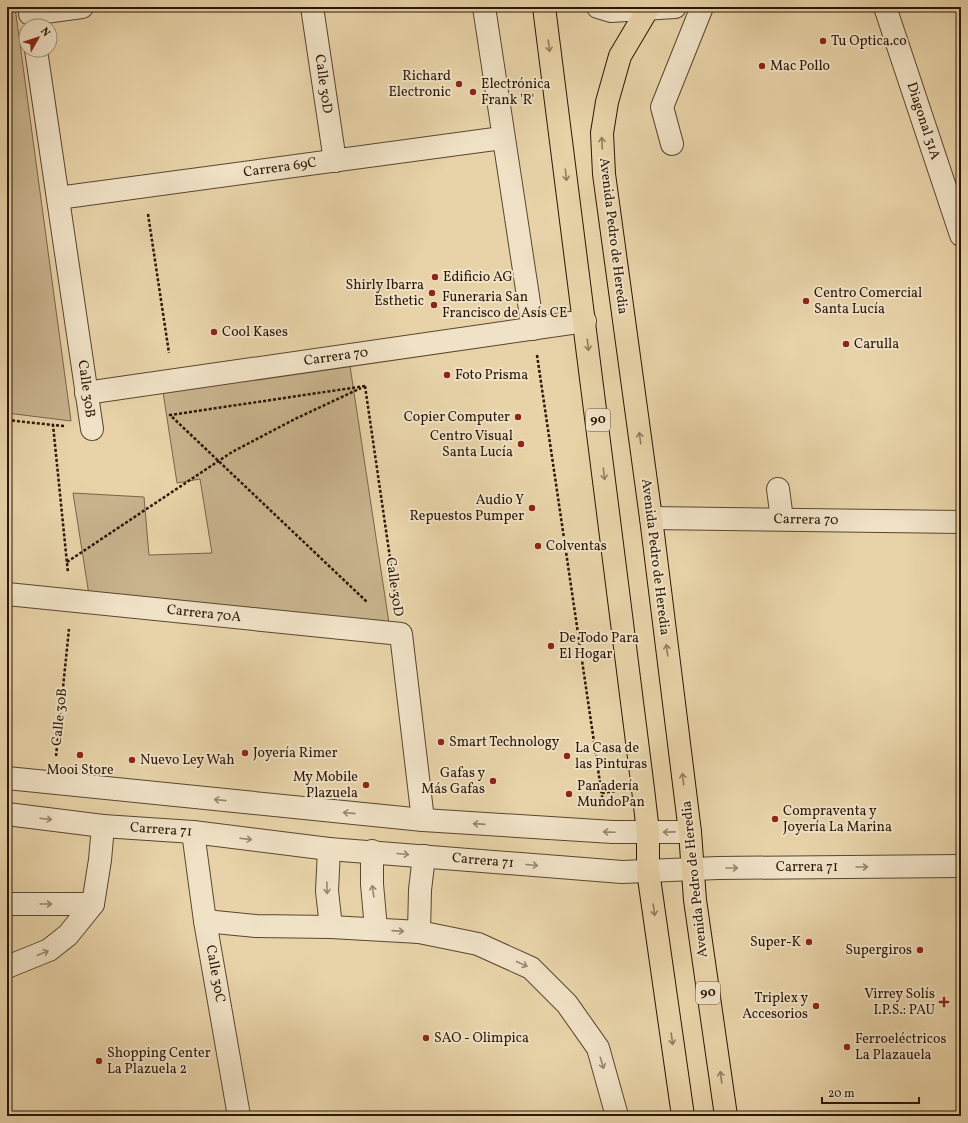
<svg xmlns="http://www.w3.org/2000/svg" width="968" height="1123" font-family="Vollkorn,serif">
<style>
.green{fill:#c8b38d;stroke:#79644a}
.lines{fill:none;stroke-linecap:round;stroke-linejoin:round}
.minor-casing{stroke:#5a452f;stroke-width:24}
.highway-casing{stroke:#2a1607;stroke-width:24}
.path{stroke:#2a1607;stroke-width:2.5;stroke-dasharray:3 2;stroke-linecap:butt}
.minor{stroke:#f0e2c6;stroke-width:22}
.highway{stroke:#e8d3a8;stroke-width:22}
.oneway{stroke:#927e60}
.oneway2{stroke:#978670}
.poi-dot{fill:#8f2418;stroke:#f0e2c6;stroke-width:1.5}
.labels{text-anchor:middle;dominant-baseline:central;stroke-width:4;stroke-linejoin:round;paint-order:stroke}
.shield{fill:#f0e2c6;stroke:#655340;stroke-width:1}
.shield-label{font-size:13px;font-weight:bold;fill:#2a1607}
.poi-label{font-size:14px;fill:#2a1607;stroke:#f0e2c6;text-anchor:start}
.street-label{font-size:14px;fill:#2a1607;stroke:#f0e2c6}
</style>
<rect width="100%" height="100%" fill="#e8d3a8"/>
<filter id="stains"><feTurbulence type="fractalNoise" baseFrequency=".005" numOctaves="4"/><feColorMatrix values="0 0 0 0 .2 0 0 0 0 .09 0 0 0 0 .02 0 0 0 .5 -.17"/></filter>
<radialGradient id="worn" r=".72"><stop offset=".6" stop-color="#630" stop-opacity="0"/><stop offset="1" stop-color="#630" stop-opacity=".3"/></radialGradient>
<g class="green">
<path d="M7 7H15L71 421 7 413Z"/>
<path d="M350 366 389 623 89 595 73 493 144 497 149 555 212 553 200 479 177 483 163 392Z"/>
</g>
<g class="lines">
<g class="minor-casing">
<g id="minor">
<path d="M312 7 335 161"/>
<path d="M484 7 533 329"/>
<path d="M598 7 611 11 675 7"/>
<path d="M885 7 961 235"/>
<path d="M30 14 82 7"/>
<path d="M36 50 92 429"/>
<path d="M672 144 662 107 702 7"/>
<path d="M58 198 502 138"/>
<path d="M86 393 585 321"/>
<path d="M778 489 782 519"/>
<path d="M651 518 961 522"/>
<path d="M7 594 401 634 423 820"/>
<path d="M7 778 423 820 613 832H690"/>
<path d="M7 814 103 826 193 832 329 849 622 872 718 868 961 866"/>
<path d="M193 832 205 921 239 1116"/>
<path d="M329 849 327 891 331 927"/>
<path d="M372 851V884L376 929"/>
<path d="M7 904H93L100 860 103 826"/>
<path d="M205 921 256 926 331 927 419 932 478 944 531 968 567 1004 598 1048 617 1116"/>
<path d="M419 932 420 890 424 856"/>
<path d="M7 967 49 950 68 935 93 904"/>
</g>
</g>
<g class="highway-casing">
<g id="highway">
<path d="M544 7 643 789 648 832V871L683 1116"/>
<path d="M649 7 620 56 607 102 602 133 604 174 651 518 690 832 695 900 726 1116"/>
</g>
</g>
<g class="path">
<path d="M148 214 169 353"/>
<path d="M537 355 603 803"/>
<path d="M365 386 170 415 367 602"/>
<path d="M365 386 397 606"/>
<path d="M7 420 53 425"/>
<path d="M64 426 53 425 68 573"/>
<path d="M67 562 232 452 295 419 361 388"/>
<path d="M56 756 69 629"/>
<path d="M602 793 616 791"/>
</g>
<use href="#minor" class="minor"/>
<use href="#highway" class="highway"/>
</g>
<defs><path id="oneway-shaft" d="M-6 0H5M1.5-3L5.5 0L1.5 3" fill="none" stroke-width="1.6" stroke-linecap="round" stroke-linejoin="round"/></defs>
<g class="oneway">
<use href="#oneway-shaft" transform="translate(549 46) rotate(83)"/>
<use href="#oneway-shaft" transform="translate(602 143) rotate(-93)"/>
<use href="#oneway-shaft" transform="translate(566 175) rotate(83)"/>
<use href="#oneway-shaft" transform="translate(588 345) rotate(83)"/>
<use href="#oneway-shaft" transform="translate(640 438) rotate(-98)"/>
<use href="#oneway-shaft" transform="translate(604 474) rotate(83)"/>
<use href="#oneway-shaft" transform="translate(667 650) rotate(-97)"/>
<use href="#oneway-shaft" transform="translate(683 779) rotate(-97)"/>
<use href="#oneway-shaft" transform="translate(654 910) rotate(82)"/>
<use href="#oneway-shaft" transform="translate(672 1039) rotate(82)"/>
<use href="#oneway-shaft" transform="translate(721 1077) rotate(-98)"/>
</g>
<g class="oneway2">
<use href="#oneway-shaft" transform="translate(220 800) rotate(-174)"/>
<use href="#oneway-shaft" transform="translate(349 813) rotate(-174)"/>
<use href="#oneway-shaft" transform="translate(46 819) rotate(7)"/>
<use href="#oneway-shaft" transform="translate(479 824) rotate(-176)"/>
<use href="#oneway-shaft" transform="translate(609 832) rotate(-178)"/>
<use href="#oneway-shaft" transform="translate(669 832) rotate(179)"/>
<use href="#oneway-shaft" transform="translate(246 839) rotate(7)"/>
<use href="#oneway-shaft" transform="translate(403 854) rotate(5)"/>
<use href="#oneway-shaft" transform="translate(532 865) rotate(5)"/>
<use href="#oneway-shaft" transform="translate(862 867)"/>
<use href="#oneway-shaft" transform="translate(732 868)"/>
<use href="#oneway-shaft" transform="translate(327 888) rotate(88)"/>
<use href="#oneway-shaft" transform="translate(373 891) rotate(-98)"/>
<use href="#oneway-shaft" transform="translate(46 904)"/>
<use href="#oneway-shaft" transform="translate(398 931) rotate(4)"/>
<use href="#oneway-shaft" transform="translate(43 953) rotate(-22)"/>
<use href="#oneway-shaft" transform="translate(522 964) rotate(25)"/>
<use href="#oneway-shaft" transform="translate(602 1063) rotate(73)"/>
</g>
<g class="poi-dot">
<circle cx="823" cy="41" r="4"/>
<circle cx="762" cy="66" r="4"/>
<circle cx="459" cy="84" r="4"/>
<circle cx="473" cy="92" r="4"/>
<circle cx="435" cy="277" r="4"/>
<circle cx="432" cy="293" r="4"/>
<circle cx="806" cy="301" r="4"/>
<circle cx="434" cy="305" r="4"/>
<circle cx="214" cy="332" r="4"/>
<circle cx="846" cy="344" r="4"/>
<circle cx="447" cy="375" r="4"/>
<circle cx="518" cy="417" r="4"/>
<circle cx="521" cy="444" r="4"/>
<circle cx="532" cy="508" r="4"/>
<circle cx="538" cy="546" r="4"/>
<circle cx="551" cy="646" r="4"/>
<circle cx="441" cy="742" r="4"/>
<circle cx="245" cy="753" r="4"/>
<circle cx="80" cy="755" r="4"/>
<circle cx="567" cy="756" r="4"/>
<circle cx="132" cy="760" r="4"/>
<circle cx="493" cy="781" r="4"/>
<circle cx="366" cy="785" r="4"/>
<circle cx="569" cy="794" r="4"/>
<circle cx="775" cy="819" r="4"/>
<circle cx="809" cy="942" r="4"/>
<circle cx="920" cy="950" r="4"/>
<path d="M942 996h4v4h4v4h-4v4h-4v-4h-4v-4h4z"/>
<circle cx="816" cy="1006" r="4"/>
<circle cx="426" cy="1038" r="4"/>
<circle cx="847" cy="1047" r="4"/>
<circle cx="99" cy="1061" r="4"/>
</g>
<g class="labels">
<g class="shield">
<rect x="586" y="409" width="24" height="22" rx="3"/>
<rect x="696" y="982" width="24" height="22" rx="3"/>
</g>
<g class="shield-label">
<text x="598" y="420">90</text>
<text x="708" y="993">90</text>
</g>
<g class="poi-label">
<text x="831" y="41">Tu Optica.co</text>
<text x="770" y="66">Mac Pollo</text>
<text x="451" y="76" text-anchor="end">Richard<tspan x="451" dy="16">Electronic</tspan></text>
<text x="481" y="84">Electrónica<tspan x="481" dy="16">Frank 'R'</tspan></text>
<text x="443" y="277">Edificio AG</text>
<text x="424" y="285" text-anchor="end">Shirly Ibarra<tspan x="424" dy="16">Esthetic</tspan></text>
<text x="814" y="293">Centro Comercial<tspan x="814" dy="16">Santa Lucía</tspan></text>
<text x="442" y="297">Funeraria San<tspan x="442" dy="16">Francisco de Asís CE</tspan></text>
<text x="222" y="332">Cool Kases</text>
<text x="854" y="344">Carulla</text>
<text x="455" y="375">Foto Prisma</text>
<text x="510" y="417" text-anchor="end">Copier Computer</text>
<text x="513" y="436" text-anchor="end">Centro Visual<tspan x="513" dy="16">Santa Lucía</tspan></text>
<text x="524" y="500" text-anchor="end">Audio Y<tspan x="524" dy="16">Repuestos Pumper</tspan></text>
<text x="546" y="546">Colventas</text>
<text x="559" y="638">De Todo Para<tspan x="559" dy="16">El Hogar</tspan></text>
<text x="449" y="742">Smart Technology</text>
<text x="575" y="748">La Casa de<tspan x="575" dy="16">las Pinturas</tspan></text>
<text x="253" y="753">Joyería Rimer</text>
<text x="140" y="760">Nuevo Ley Wah</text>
<text x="80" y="770" text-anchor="middle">Mooi Store</text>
<text x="485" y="773" text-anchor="end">Gafas y<tspan x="485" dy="16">Más Gafas</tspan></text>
<text x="358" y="777" text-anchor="end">My Mobile<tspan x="358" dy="16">Plazuela</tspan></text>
<text x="577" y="786">Panadería<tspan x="577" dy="16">MundoPan</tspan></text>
<text x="783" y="811">Compraventa y<tspan x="783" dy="16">Joyería La Marina</tspan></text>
<text x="801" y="942" text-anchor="end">Super-K</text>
<text x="912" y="950" text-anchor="end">Supergiros</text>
<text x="935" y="994" text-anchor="end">Virrey Solís<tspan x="935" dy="16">I.P.S.: PAU</tspan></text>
<text x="808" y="998" text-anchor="end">Triplex y<tspan x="808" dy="16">Accesorios</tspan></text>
<text x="434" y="1038">SAO - Olimpica</text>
<text x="855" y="1039">Ferroeléctricos<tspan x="855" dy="16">La Plazauela</tspan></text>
<text x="107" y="1053">Shopping Center<tspan x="107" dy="16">La Plazuela 2</tspan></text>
</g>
<g class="street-label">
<text transform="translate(323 84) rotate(82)">Calle 30D</text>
<text transform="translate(923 121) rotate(72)">Diagonal 31A</text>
<text transform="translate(280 168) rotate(-8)">Carrera 69C</text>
<text transform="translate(613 236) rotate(83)">Avenida Pedro de Heredia</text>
<text transform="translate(336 357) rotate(-8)">Carrera 70</text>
<text transform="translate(86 389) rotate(82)">Calle 30B</text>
<text transform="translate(806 520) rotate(1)">Carrera 70</text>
<text transform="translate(655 557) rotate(83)">Avenida Pedro de Heredia</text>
<text transform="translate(394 587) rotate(82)">Calle 30D</text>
<text transform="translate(204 614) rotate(6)">Carrera 70A</text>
<text transform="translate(60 717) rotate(-84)">Calle 30B</text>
<text transform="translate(161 830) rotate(4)">Carrera 71</text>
<text transform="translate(483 861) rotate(5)">Carrera 71</text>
<text x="807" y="867">Carrera 71</text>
<text transform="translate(695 879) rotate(-96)">Avenida Pedro de Heredia</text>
<text transform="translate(215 974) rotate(80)">Calle 30C</text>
</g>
</g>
<rect width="968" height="1123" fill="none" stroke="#e8d3a8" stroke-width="24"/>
<rect x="8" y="8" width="952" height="1107" fill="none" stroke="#2a1607" stroke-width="2"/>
<rect x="12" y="12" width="944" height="1099" fill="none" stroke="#2a1607"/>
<g transform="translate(38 38) rotate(51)"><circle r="19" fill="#f0e2c6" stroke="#a1907a"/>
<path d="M0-3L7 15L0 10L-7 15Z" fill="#8f2418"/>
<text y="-6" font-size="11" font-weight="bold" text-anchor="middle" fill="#2a1607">N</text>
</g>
<path d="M822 1097v6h97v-6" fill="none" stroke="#2a1607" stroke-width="2"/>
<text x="828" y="1097" font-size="12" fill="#2a1607" stroke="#f0e2c6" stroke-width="3" paint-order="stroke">20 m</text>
<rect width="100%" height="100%" filter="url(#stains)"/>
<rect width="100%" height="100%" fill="url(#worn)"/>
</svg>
